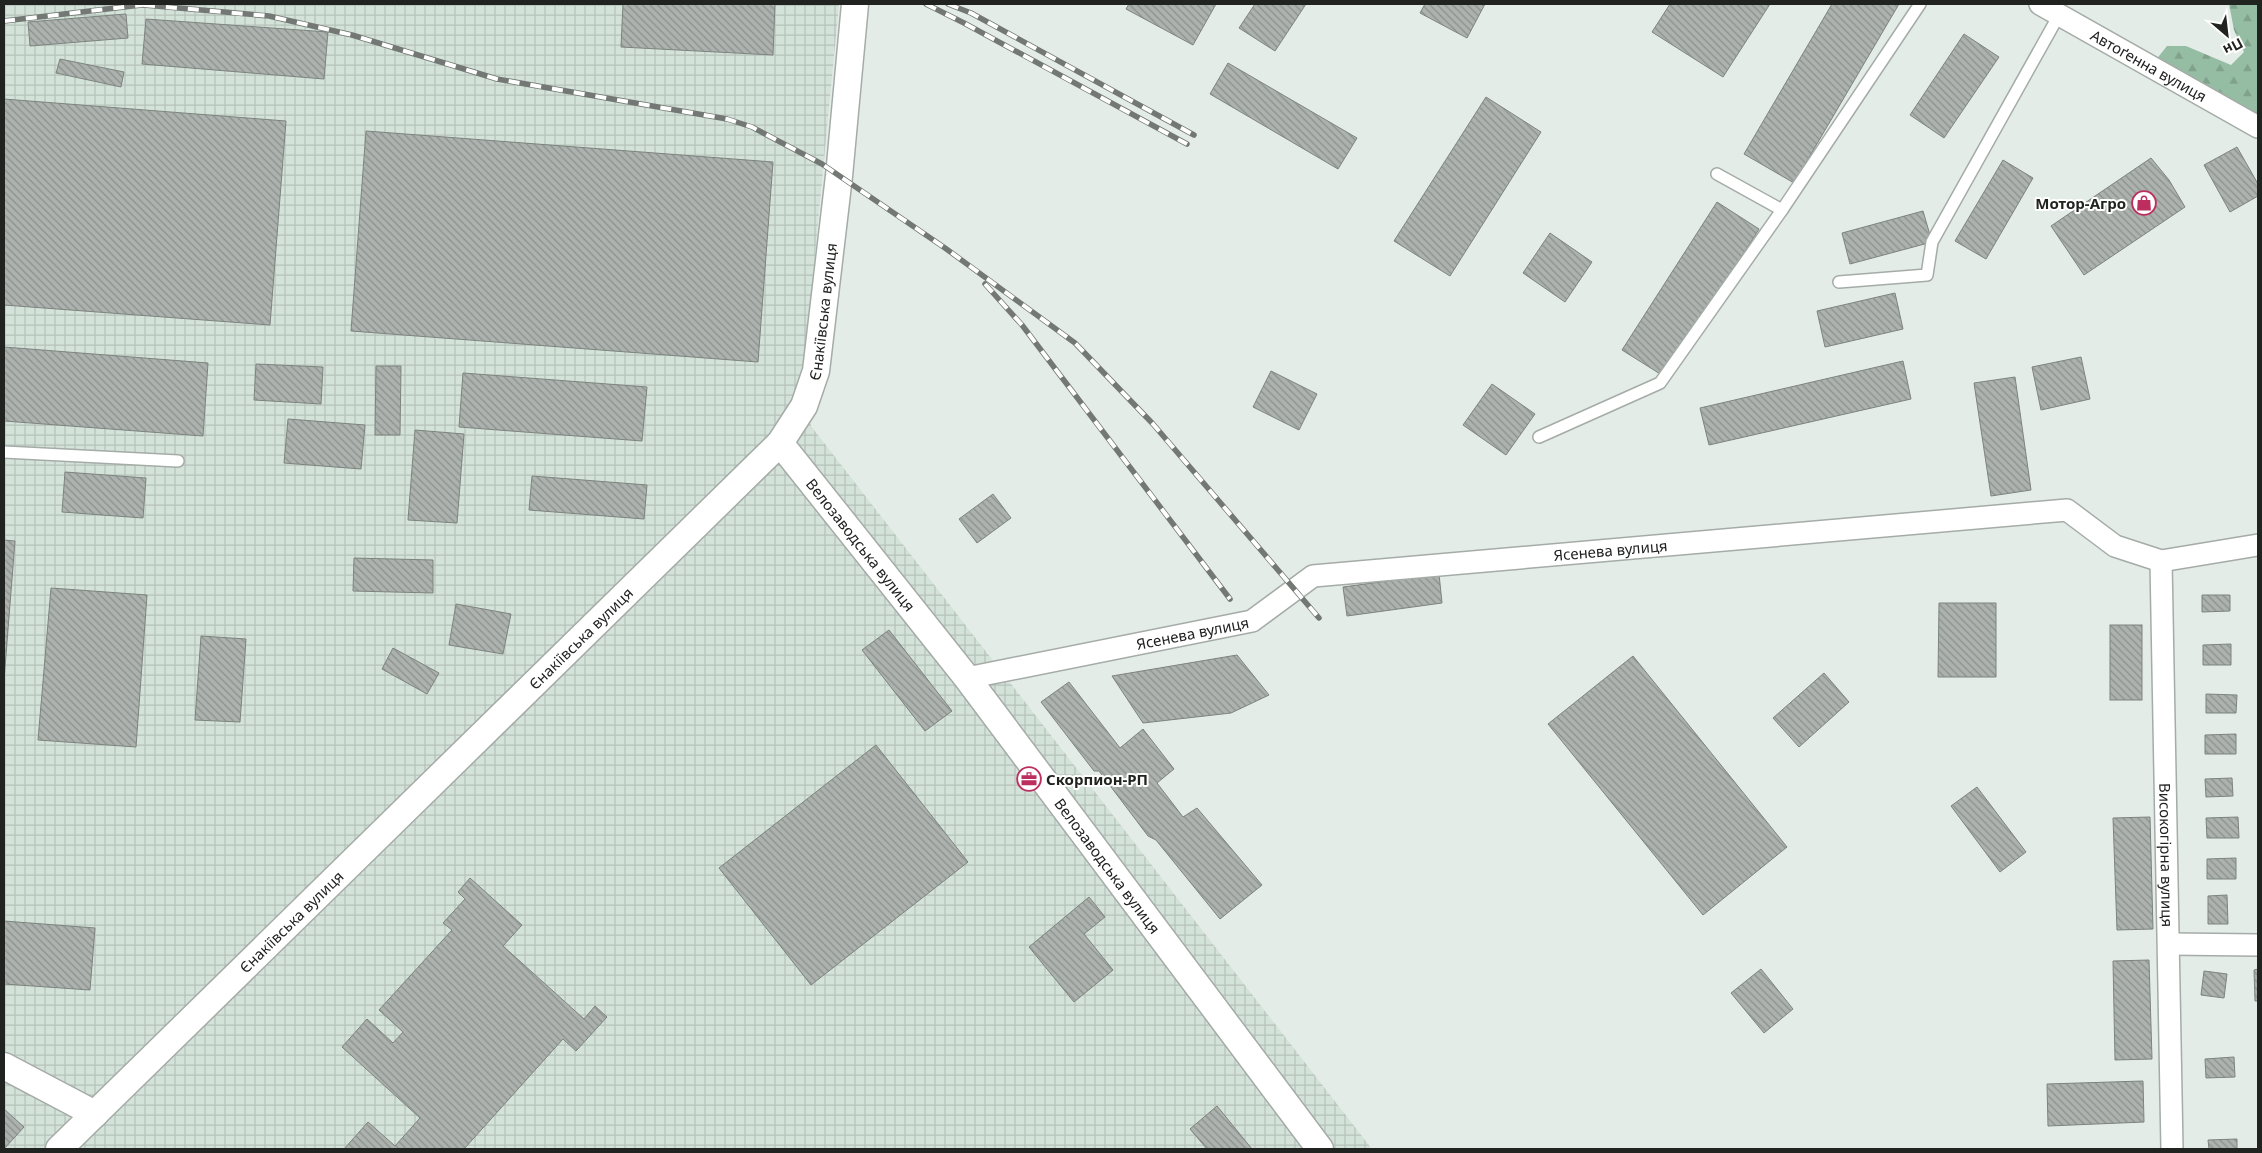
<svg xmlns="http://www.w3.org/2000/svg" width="2262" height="1153" font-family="'Noto Sans',sans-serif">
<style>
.industrial{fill:url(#industrial-grid)}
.forest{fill:url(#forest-firs)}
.building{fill:url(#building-back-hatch);stroke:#7d847f}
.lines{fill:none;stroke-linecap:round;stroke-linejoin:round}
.service-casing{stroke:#a5aca7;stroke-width:14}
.minor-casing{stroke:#a5aca7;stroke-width:24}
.tertiary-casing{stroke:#a5aca7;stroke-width:29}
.service{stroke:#fff;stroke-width:11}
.minor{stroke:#fff;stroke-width:21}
.tertiary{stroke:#fff;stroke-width:26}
.rail-casing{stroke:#737874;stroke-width:5.5}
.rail{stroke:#fff;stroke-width:4;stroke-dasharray:11;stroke-linecap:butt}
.labels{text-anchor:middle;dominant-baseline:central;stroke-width:4;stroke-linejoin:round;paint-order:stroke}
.street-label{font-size:15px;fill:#212321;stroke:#fff}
.poi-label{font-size:15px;font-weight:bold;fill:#212321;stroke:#fff;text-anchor:end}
</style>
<defs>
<pattern id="industrial-grid" width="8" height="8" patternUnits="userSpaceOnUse" patternTransform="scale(1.25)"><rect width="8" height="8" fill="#d4e3d9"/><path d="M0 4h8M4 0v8" fill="none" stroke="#b6c2ba"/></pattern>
<pattern id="forest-firs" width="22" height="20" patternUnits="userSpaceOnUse" patternTransform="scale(1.25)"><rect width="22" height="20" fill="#95bda3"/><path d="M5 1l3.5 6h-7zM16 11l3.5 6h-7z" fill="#80a28c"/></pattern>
<pattern id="building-back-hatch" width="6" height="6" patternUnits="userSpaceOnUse" patternTransform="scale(1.25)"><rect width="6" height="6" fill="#acb2ae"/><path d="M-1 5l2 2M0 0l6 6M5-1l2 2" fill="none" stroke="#8c908d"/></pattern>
</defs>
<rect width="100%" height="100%" fill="#e4ece7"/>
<path class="industrial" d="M4 4H839L807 338 811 426 1372 1149H4Z"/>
<path class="forest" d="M2229 4H2258V127L2155 61 2167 46H2186L2231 65 2244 52 2234 30Z"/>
<g class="building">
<path d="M623 4H775L773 55 621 47Z"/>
<path d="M1129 4H1216L1193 45 1126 9Z"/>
<path d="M1255 4H1306L1275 51 1239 28Z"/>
<path d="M1425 4H1485L1467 38 1420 13Z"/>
<path d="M1670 4H1770L1723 77 1652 32Z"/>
<path d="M1832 4H1899L1794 183 1744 154Z"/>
<path d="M126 14 128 38 30 46 28 22Z"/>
<path d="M146 19 328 32 324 79 142 64Z"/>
<path d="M1964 34 1999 57 1944 138 1910 115Z"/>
<path d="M60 59 124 72 121 87 56 73Z"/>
<path d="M1228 63 1357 138 1338 169 1210 94Z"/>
<path d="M1486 97 1541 132 1450 276 1394 241Z"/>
<path d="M4 99 286 121 270 325 4 305Z"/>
<path d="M366 131 773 162 758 362 351 331Z"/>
<path d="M2237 147 2258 184V196L2230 212 2204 165Z"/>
<path d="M2151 158 2169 180 2185 207 2084 275 2051 226Z"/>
<path d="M2003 160 2033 178 1986 259 1955 241Z"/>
<path d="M1717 202 1759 229 1665 377 1622 350Z"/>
<path d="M1923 211 1932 242 1850 264 1842 233Z"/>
<path d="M1550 233 1592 262 1565 302 1523 273Z"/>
<path d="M1895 293 1903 329 1825 347 1817 311Z"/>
<path d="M4 347 208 363 203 436 4 421Z"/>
<path d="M2081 357 2090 399 2041 410 2032 367Z"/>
<path d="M1903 361 1911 399 1709 445 1700 408Z"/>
<path d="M256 364 323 367 321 404 254 400Z"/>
<path d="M376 366H401L400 435H375Z"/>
<path d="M1271 371 1317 394 1299 430 1253 407Z"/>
<path d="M463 373 647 387 642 441 459 427Z"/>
<path d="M2015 377 2031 490 1991 496 1974 383Z"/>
<path d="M1492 384 1535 414 1506 455 1463 425Z"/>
<path d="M288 419 365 425 361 469 284 463Z"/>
<path d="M415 430 464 434 457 523 408 520Z"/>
<path d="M65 472 146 478 143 518 62 512Z"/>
<path d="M532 476 647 485 644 519 529 510Z"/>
<path d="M993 494 1011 518 977 543 959 519Z"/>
<path d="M4 540 15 541 4 680Z"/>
<path d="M354 558 433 560V593L353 591Z"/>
<path d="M1439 574 1442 603 1347 616 1343 587Z"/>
<path d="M51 588 147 595 136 747 38 740Z"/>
<path d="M2202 595H2230V611L2202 612Z"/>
<path d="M1939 603H1996V677H1938Z"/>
<path d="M456 604 511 614 503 654 449 645Z"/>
<rect x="2110" y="625" width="32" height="75"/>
<path d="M889 630 952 711 925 731 862 650Z"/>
<path d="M201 636 246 639 240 722 195 720Z"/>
<path d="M2231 644V665H2203V645Z"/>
<path d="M393 648 439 673 427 694 382 669Z"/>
<path d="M1237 655 1269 695 1231 713 1143 723 1112 676Z"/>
<path d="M1633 656 1787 847 1703 915 1548 724Z"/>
<path d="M1824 673 1849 702 1799 747 1773 718Z"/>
<path d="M1069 682 1120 748 1143 729 1174 769 1157 783 1183 817 1197 808 1262 885 1220 919 1156 840 1148 836 1099 771H1094L1041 702Z"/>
<path d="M2206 694 2237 695 2236 713H2206Z"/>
<path d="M2236 734V754H2205V735Z"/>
<path d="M876 745 968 862 811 985 719 868Z"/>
<path d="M2232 778 2233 796 2206 797 2205 779Z"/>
<path d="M1977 787 2026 852 2000 872 1951 806Z"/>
<path d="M2150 817 2153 929 2117 930 2113 818Z"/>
<path d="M2238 817 2239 838H2207L2206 818Z"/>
<path d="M2236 858V879H2207V859Z"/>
<path d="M470 878 522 925 503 946 584 1019 595 1006 607 1017 576 1051 563 1039 464 1149H344L368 1122 395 1146 420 1118 342 1047 367 1019 393 1043 403 1032 379 1010 452 930 443 923 465 899 458 892Z"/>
<path d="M2227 895 2228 924H2208V896Z"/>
<path d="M1089 897 1105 917 1084 934 1113 970 1074 1002 1029 947Z"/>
<path d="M4 921 95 928 90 990 4 984Z"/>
<path d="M2149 960 2152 1059 2115 1060 2113 961Z"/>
<path d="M1761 969 1793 1009 1764 1033 1731 993Z"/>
<path d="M2258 969V1001H2255L2254 970Z"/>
<path d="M2204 971 2227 974 2224 998 2201 995Z"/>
<path d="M2234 1057 2235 1077 2206 1078 2205 1059Z"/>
<path d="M2143 1081 2144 1122 2048 1126 2047 1084Z"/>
<path d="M1217 1106 1252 1149H1207L1190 1129Z"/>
<path d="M4 1109 24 1127 4 1149Z"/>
<path d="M2237 1139V1149H2209L2208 1140Z"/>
</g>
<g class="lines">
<g class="service-casing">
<g id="service">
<path d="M1717 174 1782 210 1920 4"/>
<path d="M1839 282 1927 275 1932 242 2059 15"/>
<path d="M1539 437 1660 383 1782 210"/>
<path d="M4 452 178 461"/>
</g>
</g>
<g class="minor-casing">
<g id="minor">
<path id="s1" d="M2040 4 2258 127"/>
<path id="s2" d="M2161 561 2172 1149"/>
<path id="s3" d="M967 678 1252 621 1313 576 2067 510 2115 546 2161 561 2258 545"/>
<path d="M2169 944 2258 945"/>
</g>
</g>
<g class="tertiary-casing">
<g id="tertiary">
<path id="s4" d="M780 443 967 678 1320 1149"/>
<path d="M4 1066 95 1114"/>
<path id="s5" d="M59 1149 780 443 804 406 816 371 839 176 855 4"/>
</g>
</g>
<use href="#service" class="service"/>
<use href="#minor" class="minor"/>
<use href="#tertiary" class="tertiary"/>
<g class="rail-casing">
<g id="rail">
<path d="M926 4 964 23 1187 144"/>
<path d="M948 4 971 13 1194 135"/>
<path d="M144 5 269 16 352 35 497 79 727 119 752 127 822 164 945 248 1075 343 1153 424 1319 618"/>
<path d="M4 21 150 4"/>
<path d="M985 284 1022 325 1230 599"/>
</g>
</g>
<use href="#rail" class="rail"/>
</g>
<defs>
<g id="shop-ring" transform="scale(1.25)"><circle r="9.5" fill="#fff" stroke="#bc2e5d" stroke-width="1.5"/><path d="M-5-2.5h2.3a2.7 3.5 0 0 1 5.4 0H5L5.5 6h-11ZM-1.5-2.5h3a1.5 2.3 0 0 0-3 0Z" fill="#bc2e5d"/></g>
<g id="office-ring" transform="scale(1.25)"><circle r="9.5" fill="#fff" stroke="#bc2e5d" stroke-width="1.5"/><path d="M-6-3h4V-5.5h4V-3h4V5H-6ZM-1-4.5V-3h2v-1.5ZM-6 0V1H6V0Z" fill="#bc2e5d"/></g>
</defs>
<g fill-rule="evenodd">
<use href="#shop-ring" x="2144" y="203"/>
<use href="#office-ring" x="1029" y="779"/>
</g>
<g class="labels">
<g class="street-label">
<text stroke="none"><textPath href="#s1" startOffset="125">Автоґенна вулиця</textPath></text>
<text stroke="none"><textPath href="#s5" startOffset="1150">Єнакіївська вулиця</textPath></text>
<text stroke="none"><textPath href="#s4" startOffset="130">Велозаводська вулиця</textPath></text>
<text stroke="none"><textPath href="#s3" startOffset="665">Ясенева вулиця</textPath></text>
<text stroke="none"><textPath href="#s3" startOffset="230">Ясенева вулиця</textPath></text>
<text stroke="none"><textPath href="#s5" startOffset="730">Єнакіївська вулиця</textPath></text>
<text stroke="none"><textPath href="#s2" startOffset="294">Високогірна вулиця</textPath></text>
<text stroke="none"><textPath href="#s4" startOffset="535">Велозаводська вулиця</textPath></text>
<text stroke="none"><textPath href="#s5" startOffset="325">Єнакіївська вулиця</textPath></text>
</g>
<g class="poi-label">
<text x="2126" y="203">Мотор-Агро</text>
<text x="1046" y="779" text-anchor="start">Скорпион-РП</text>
</g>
</g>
<rect width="2262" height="1153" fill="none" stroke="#212321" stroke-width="10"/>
<g transform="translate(2227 35) rotate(152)" stroke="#ffffff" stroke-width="4" paint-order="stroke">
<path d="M0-4L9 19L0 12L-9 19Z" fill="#212321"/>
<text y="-8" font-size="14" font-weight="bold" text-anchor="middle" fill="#212321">Пн</text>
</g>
</svg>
